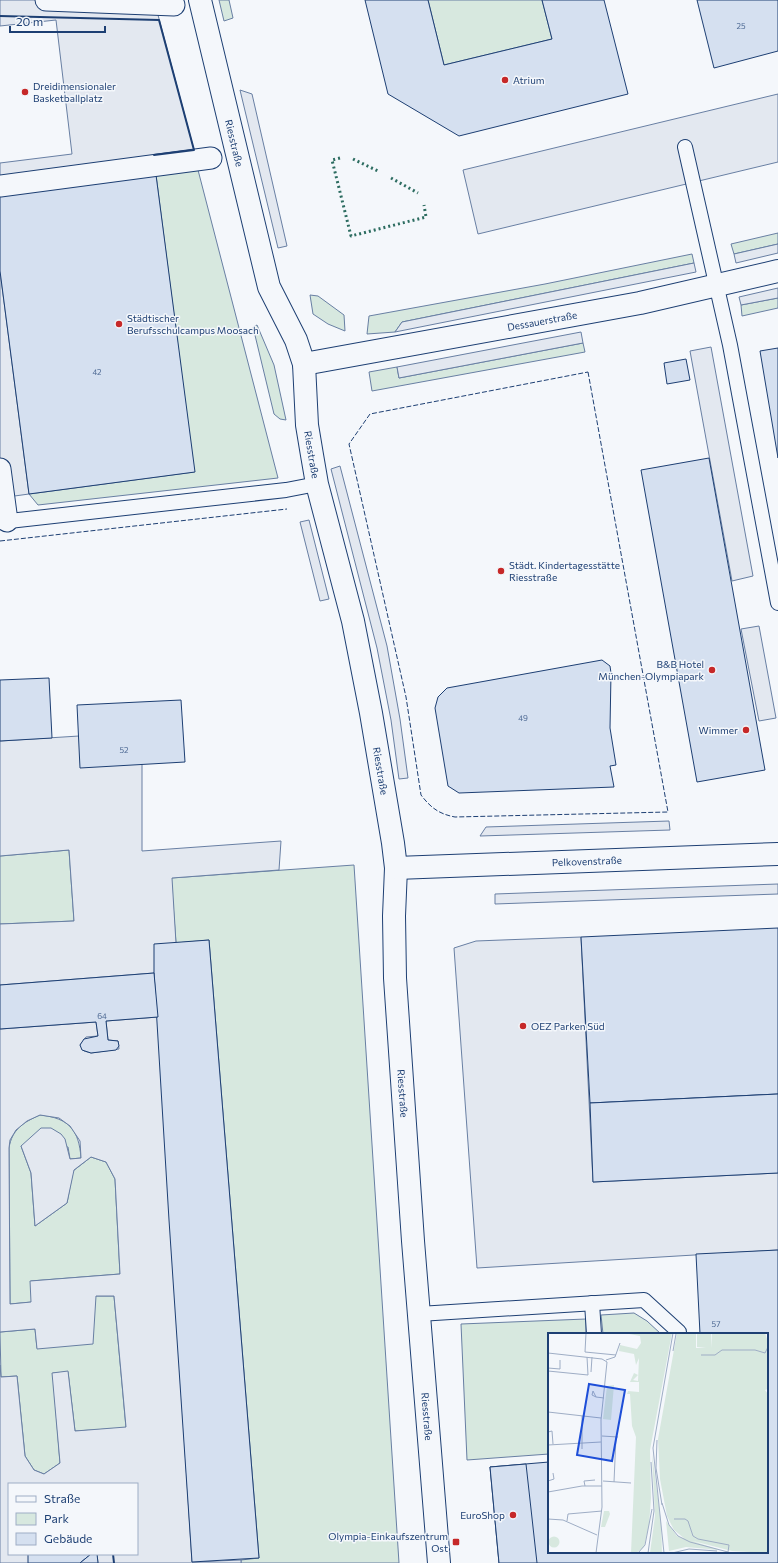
<svg xmlns="http://www.w3.org/2000/svg" width="778" height="1563" font-family="Commissioner,sans-serif">
<style>
.green{fill:#d7e8df;stroke:#687fa3}
.parking{fill:#e3e8f0;stroke:#687fa3;fill-rule:evenodd}
.building{fill:#d5e0f0;stroke:#1d3f73}
.lines{fill:none;stroke-linecap:round;stroke-linejoin:round}
.service-casing{stroke:#1d3f73;stroke-width:16}
.pedestrian-casing{stroke:#1d3f73;stroke-width:23}
.minor-casing{stroke:#1d3f73;stroke-width:24}
.service{stroke:#f4f7fb;stroke-width:14}
.pedestrian{stroke:#f4f7fb;stroke-width:21}
.minor{stroke:#f4f7fb;stroke-width:22}
.hedge{stroke:#2c6c60;stroke-width:3;stroke-dasharray:2 3;stroke-linecap:butt}
.fence{stroke:#1d3f73;stroke-width:1;stroke-dasharray:5 2;stroke-linecap:butt}
.wall{stroke:#1d3f73;stroke-width:2}
.poi-dot{fill:#c62828;stroke:#f4f7fb;stroke-width:1.5}
.labels{text-anchor:middle;dominant-baseline:central;stroke-width:3;stroke-linejoin:round;paint-order:stroke}
.number-label{font-size:8px;fill:#4b6792}
.poi-label{font-size:10px;fill:#1d3f73;stroke:#f4f7fb;text-anchor:start}
.street-label{font-size:10px;fill:#1d3f73;stroke:#f4f7fb}
.inset-road{fill:none;stroke:#9eadc5;stroke-width:1}
.view{fill:#1d4ed8;fill-opacity:0.15;stroke:#1d4ed8;stroke-width:2}
.inset-edge{fill:none;stroke:#1d3f73;stroke-width:2}
</style>
<rect width="100%" height="100%" fill="#f4f7fb"/>
<g class="green">
<path d="M219 0H229L233 18 224 21Z"/>
<path d="M428 0H542L552 39 444 65Z"/>
<path d="M198 170 278 478 38 505 29 494 194 472 156 175Z"/>
<path d="M778 233V244L734 254 731 244Z"/>
<path d="M692 254 694 263 402 322 395 332 367 334 369 316 545 284Z"/>
<path d="M310 295 318 296 344 315 345 331 328 324 313 314Z"/>
<path d="M778 298V308L742 316 741 305Z"/>
<path d="M257 325 274 365 286 420 280 419 274 414 253 327Z"/>
<path d="M583 343 585 352 372 391 369 372 397 367 399 378Z"/>
<path d="M69 850 74 921 0 924V856Z"/>
<path d="M354 865 399 1563H241V1560L259 1558 209 940 176 943 171 878Z"/>
<path d="M40 1115C69 1118 79 1130 81 1158L70 1159 68 1147 21 1146 31 1173 35 1226 67 1203 73 1171 91 1157 106 1162 115 1179 120 1274 31 1281 32 1302 10 1304 9 1148C12 1129 24 1122 40 1115Z"/>
<path d="M96 1296H114L126 1428 75 1431 68 1372 53 1373 60 1463 44 1474 34 1470 25 1456 17 1376 1 1377 0 1332 35 1329 37 1348Z"/>
<path d="M634 1313 647 1321 661 1334H603L601 1315Z"/>
<path d="M586 1319V1334H549V1454L467 1460 461 1324Z"/>
</g>
<g class="parking">
<path d="M0 0H154L194 150 0 177V163L72 154 56 20 0 26Z"/>
<path d="M240 90 252 94 287 246 278 248Z"/>
<path d="M778 94V162L478 234 463 170Z"/>
<path d="M778 244V253L736 263 734 254Z"/>
<path d="M694 263 696 272 395 332 402 322Z"/>
<path d="M0 271 29 494 0 498Z"/>
<path d="M778 288V298L741 305 739 297Z"/>
<path d="M581 332 583 343 399 378 397 367Z"/>
<path d="M711 347 753 576 732 581 690 351Z"/>
<path d="M340 466 387 646 400 719 408 778 399 779 391 720 377 648 331 469Z"/>
<path d="M309 520 329 599 320 601 300 522Z"/>
<path d="M759 626 776 718 759 721 741 629Z"/>
<path d="M79 736 142 764V851L281 841 279 870 172 878 176 943 154 973 0 985V924L74 921 69 850 0 856V741Z"/>
<path d="M669 821 670 830 480 836 486 827Z"/>
<path d="M778 884V894L495 904V894Z"/>
<path d="M581 937 593 1182 778 1173V1250L477 1268 454 948 476 941Z"/>
<path d="M158 1017 192 1562 241 1560V1563H98L97 1554H137V1484H9V1554H91L80 1563H0V1365L1 1377 17 1376 25 1456 34 1470 44 1474 60 1463 52 1373 68 1371 75 1431 126 1427 114 1296H96L93 1344 37 1349 35 1329 0 1332V1029L96 1022 98 1036 86 1037 80 1045 84 1051 91 1053 119 1049 118 1041 108 1040 106 1021ZM40 1115 59 1118 70 1126 80 1141 81 1158 70 1159 65 1139 61 1134 51 1128H41L21 1146 31 1173 35 1226 67 1203 74 1170 91 1157 106 1162 115 1179 120 1274 30 1281 31 1302 10 1304 9 1148 10 1140 16 1130 27 1121Z"/>
</g>
<g class="building">
<path d="M365 0H428L444 65 552 39 542 0H604L628 94 459 136 388 94Z"/>
<path d="M697 0H778V51L714 68Z"/>
<path d="M156 175 195 472 29 494 0 271V194Z"/>
<path d="M778 348V458L760 351Z"/>
<path d="M686 359 690 380 667 384 664 363Z"/>
<path d="M709 458 765 770 697 782 641 470Z"/>
<path d="M602 660 610 666 611 673 610 728 616 765 610 766 614 787 459 793 448 786 435 708 438 697 447 688Z"/>
<path d="M49 678 52 738 0 741V680Z"/>
<path d="M181 700 185 762 80 768 77 705Z"/>
<path d="M778 928V1094L590 1103 581 937Z"/>
<path d="M209 940 259 1558 192 1562 169 1220 154 973V944Z"/>
<path d="M154 973 158 1017 106 1021 108 1040 118 1041 119 1046 116 1050 91 1053 82 1050 80 1045 84 1039 98 1036 96 1022 0 1029V985Z"/>
<path d="M778 1094V1173L593 1182 590 1103Z"/>
<path d="M778 1250V1563H499L490 1467 549 1462V1552H767V1334H700L696 1254Z"/>
<path d="M526 1464 537 1563H499L490 1467Z"/>
<path d="M28 1554H91L80 1563H28Z"/>
<path d="M91 1554H97L98 1563H80Z"/>
</g>
<g class="lines">
<g class="service-casing">
<g id="service">
<path d="M685 147 730 345 778 603"/>
<path d="M0 522 286 490 317 484"/>
<path d="M592 1303 594 1334"/>
<path d="M419 1314 644 1300 679 1332V1334"/>
</g>
</g>
<g class="pedestrian-casing">
<g id="pedestrian">
<path d="M46 0 174 5"/>
<path d="M0 186 211 158"/>
<path d="M0 469 7 521"/>
</g>
</g>
<g class="minor-casing">
<g id="minor">
<path id="s1" d="M200 0 269 287 296 340 304 364 307 425 312 455 317 484 353 621 371 713 393 843 396 868 394 916 395 978 413 1241 439 1563"/>
<path id="s2" d="M304 364 640 303 778 271"/>
<path id="s3" d="M396 868 778 854"/>
</g>
</g>
<use href="#service" class="service"/>
<use href="#pedestrian" class="pedestrian"/>
<use href="#minor" class="minor"/>
<g class="hedge">
<path d="M340 158 332 160 351 236 426 217 424 205"/>
<path d="M353 159 380 172"/>
<path d="M391 178 418 193"/>
</g>
<g class="fence">
<path d="M588 372 668 812 455 817C439 814 431 808 421 795L406 697 349 444 370 414Z"/>
<path d="M0 541 287 509"/>
</g>
<g class="wall">
<path d="M0 16 159 20 194 150 154 155"/>
<path d="M113 1554 114 1563"/>
</g>
</g>
<g class="poi-dot">
<circle cx="505" cy="80" r="4"/>
<circle cx="25" cy="92" r="4"/>
<circle cx="119" cy="324" r="4"/>
<circle cx="501" cy="571" r="4"/>
<circle cx="712" cy="670" r="4"/>
<circle cx="746" cy="730" r="4"/>
<circle cx="523" cy="1026" r="4"/>
<circle cx="513" cy="1515" r="4"/>
<rect x="452" y="1538" width="8" height="8" rx="2"/>
</g>
<g class="labels">
<g class="number-label">
<text x="741" y="26">25</text>
<text x="97" y="372">42</text>
<text x="523" y="718">49</text>
<text x="124" y="750">52</text>
<text x="102" y="1016">64</text>
<text x="716" y="1324">57</text>
</g>
<g class="poi-label">
<text x="513" y="80">Atrium</text>
<text x="33" y="86">Dreidimensionaler<tspan x="33" dy="12">Basketballplatz</tspan></text>
<text x="127" y="318">Städtischer<tspan x="127" dy="12">Berufsschulcampus Moosach</tspan></text>
<text x="509" y="565">Städt. Kindertagesstätte<tspan x="509" dy="12">Riesstraße</tspan></text>
<text x="704" y="664" text-anchor="end">B&amp;B Hotel<tspan x="704" dy="12">München-Olympiapark</tspan></text>
<text x="738" y="730" text-anchor="end">Wimmer</text>
<text x="531" y="1026">OEZ Parken Süd</text>
<text x="505" y="1515" text-anchor="end">EuroShop</text>
<text x="448" y="1536" text-anchor="end">Olympia-Einkaufszentrum<tspan x="448" dy="12">Ost</tspan></text>
</g>
<g class="street-label">
<text stroke="none"><textPath href="#s1" startOffset="147">Riesstraße</textPath></text>
<text stroke="none"><textPath href="#s2" startOffset="242">Dessauerstraße</textPath></text>
<text stroke="none"><textPath href="#s1" startOffset="471">Riesstraße</textPath></text>
<text stroke="none"><textPath href="#s1" startOffset="795">Riesstraße</textPath></text>
<text stroke="none"><textPath href="#s3" startOffset="191">Pelkovenstraße</textPath></text>
<text stroke="none"><textPath href="#s1" startOffset="1119">Riesstraße</textPath></text>
<text stroke="none"><textPath href="#s1" startOffset="1443">Riesstraße</textPath></text>
</g>
</g>
<g transform="translate(548 1333)">
<rect width="220" height="220" fill="#f4f7fb"/>
<path d="M76 0H124L102 117 103 165 101 192 96 214 88 220H83L88 104 84 93 82 61H79L80 58 91 59V49H82L86 40 90 42 85 47 90 48 91 25 88 32 86 21 71 18 72 12 89 16 93 10 92 3ZM129 0H148V15H158L149 14V0H163V15L164 0H217L220 9V56L217 57 220 61V220L184 218 137 206 126 197 119 183 112 146 110 106ZM66 52 63 87 55 86 59 53ZM104 121 113 188 114 220H102L107 183ZM56 178H61L62 181 57 194H53ZM118 188 129 203 172 217 138 214 121 218ZM0.5 209a5.5 5.5 0 1 1 11 0a5.5 5.5 0 1 1-11 0Z" fill="#d7e8df"/>
<path class="inset-road" d="M125 18 128 1M37 19 68 22M37 19 38 0M0 20 54 26 59 29 53 87 54 174 48 220M153 22H167L174 17H207L217 20 220 14M58 27 67 24 72 10M0 35 12 36V27M0 38 40 42 39 24M43 39 44 24M48 64 44 62 45 58 48 64 56 65M0 79 53 85M34 83V116M0 99 4 98 5 111M54 103 70 104M109 107 108 135 114 172M0 112 53 109M0 148 6 146 5 140M55 148 83 150M66 149 68 104M37 153 36 148 47 147M0 159 34 153H54M114 170 121 192 130 203 142 209 180 219M0 186 15 187 49 202M126 186H137L140 188 145 203 150 206 181 212 180 219M19 188 20 181 54 178M90 220 97 212 104 176M100 220 106 178 103 129M116 220 105 115 125 0M124 220 141 216 169 218"/>
<path class="view" d="M41 51 77 57 64 128 29 122Z"/>
<rect width="220" height="220" class="inset-edge"/>
</g>
<rect x="8" y="1483" width="130" height="72" fill="#f4f7fb" stroke="#9eadc5"/>
<rect x="16" y="1496" width="20" height="6" fill="#f4f7fb" stroke="#9eadc5"/>
<text x="44" y="1503" font-size="12" fill="#1d3f73">Straße</text>
<rect x="16" y="1513" width="20" height="12" fill="#d7e8df" stroke="#9eadc5"/>
<text x="44" y="1523" font-size="12" fill="#1d3f73">Park</text>
<rect x="16" y="1533" width="20" height="12" fill="#d5e0f0" stroke="#9eadc5"/>
<text x="44" y="1543" font-size="12" fill="#1d3f73">Gebäude</text>
<path d="M10 26v6h95v-6" fill="none" stroke="#1d3f73" stroke-width="2"/>
<text x="16" y="26" font-size="12" fill="#1d3f73" stroke="#f4f7fb" stroke-width="3" paint-order="stroke">20 m</text>
</svg>
